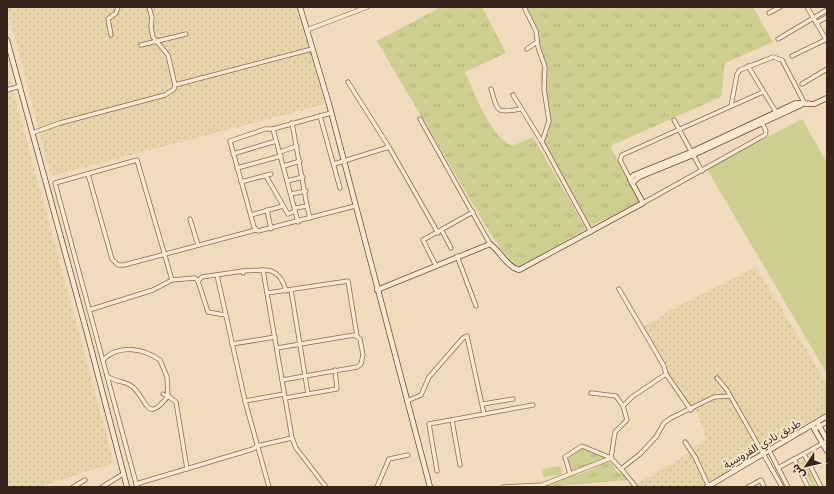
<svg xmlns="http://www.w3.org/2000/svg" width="834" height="494" font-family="Georgia,'Noto Sans Arabic',serif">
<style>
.farmland{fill:url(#farmland-dots)}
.grass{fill:url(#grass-tufts)}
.pitch{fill:#cece91}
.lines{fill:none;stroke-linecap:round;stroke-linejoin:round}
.street-casing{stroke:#896b55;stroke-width:5}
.secondary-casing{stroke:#6a4c39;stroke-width:6}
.street{stroke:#fae9d1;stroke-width:3.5}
.secondary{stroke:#fae9d1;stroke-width:4.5}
.labels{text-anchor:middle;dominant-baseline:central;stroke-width:4;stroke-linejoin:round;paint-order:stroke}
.street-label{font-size:11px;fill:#37251b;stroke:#f7e6cd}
</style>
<defs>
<pattern id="farmland-dots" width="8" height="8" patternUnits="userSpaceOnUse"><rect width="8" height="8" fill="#e6d5aa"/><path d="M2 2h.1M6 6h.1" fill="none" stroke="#c6b792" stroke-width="1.8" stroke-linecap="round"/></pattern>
<pattern id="grass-tufts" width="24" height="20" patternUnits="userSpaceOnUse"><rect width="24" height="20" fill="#cece91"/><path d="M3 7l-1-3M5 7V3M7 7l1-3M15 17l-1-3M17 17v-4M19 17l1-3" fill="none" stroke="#b2b17c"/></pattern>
</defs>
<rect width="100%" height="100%" fill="#f0dbbd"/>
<g class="farmland">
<path d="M7 7H298L325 104 51 176Z"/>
<path d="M7 68 114 463 39 487H7Z"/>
<path d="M756 267 827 384V414L701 487H639L637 484 683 457 706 438 697 413 681 393 667 371 643 327 678 306Z"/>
</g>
<g class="grass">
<path d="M441 7H482L506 53 465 72C475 94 489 135 512 146L533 137 586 229 521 266C510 266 497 242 490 233L377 41Z"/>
<path d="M524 7H753L773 42 725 63 721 97 612 145 611 148 640 202 591 226 543 142 549 130 540 76 542 64 538 39Z"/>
<path d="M582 448 606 457 571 472 568 459Z"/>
<path d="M803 460 817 487H813L801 464 798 465Z"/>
<path d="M607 462H611L617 472 624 474 628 480 545 487 546 484 589 471Z"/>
</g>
<g class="pitch">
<path d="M802 119 827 163V374L707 169Z"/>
<path d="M561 466 562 474 543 477 542 469Z"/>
</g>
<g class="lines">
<g class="street-casing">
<g id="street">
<path d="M149 7 152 18 151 27 153 37 168 55 175 85"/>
<path d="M524 7 536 31 538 47 545 67 544 89 549 121 542 142"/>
<path d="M807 7 827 41"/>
<path d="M769 13 780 7"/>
<path d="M816 23 827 17"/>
<path d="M307 30 367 7"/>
<path d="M111 35 108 19 116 13 118 7"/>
<path d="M778 39 827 10"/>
<path d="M141 45 186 34"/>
<path d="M527 49 537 42"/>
<path d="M792 56 827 39"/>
<path d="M748 66 776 112"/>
<path d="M348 82 389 147 438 233"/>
<path d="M802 84 827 69"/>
<path d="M491 89C498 111 495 114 520 109"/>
<path d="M7 90 20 86"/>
<path d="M513 95 542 142 591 232"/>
<path d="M731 106 737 74 740 70 773 57 782 60 805 104"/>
<path d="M331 113 273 129H265L230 141 254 227 258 231 355 206"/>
<path d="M320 116 340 188"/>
<path d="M420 119 490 244"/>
<path d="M674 120 702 171"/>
<path d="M292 123 307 206 295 208"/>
<path d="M273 129 298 222"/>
<path d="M32 133 60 123 165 95 174 89 175 85 312 49"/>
<path d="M280 152 297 146"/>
<path d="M233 154 276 141"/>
<path d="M334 164 389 147"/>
<path d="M284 166 300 161"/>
<path d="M237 168 281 156"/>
<path d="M88 174 112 259 118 265H124L256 230"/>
<path d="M266 176 288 214 295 211"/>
<path d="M630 179 620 160 622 155 763 92"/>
<path d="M287 181 303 177"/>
<path d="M241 182 271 174"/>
<path d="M291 194 306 191"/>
<path d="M643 203 765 135 766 131 761 121"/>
<path d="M307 206 310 218"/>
<path d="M267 210 271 229"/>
<path d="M251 215 283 206"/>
<path d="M190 219 198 245"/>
<path d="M442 231 451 248"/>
<path d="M457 256 476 306"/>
<path d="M436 266 423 240 473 212"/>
<path d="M263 270C276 269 283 279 286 291"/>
<path d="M243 273V271L263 270 292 438 296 448 326 487"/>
<path d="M217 275 245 401 269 487"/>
<path d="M198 281 208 312 225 315"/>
<path d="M619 289 664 366 666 374"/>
<path d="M291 290 308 394"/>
<path d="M267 293 348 281 357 336"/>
<path d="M89 310 153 290 172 280"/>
<path d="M232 344 275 337"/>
<path d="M277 348 354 335 360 339 363 355 361 364 357 367 282 380"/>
<path d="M103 360C118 344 143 348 160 360L167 377 168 396 176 402 187 469"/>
<path d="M107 376C116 382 123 381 130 385 147 395 145 427 168 396L163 394"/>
<path d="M717 378 727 390 782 487"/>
<path d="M285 398 337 389 335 370"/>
<path d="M245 401 284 394"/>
<path d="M407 401 421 395 429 377 463 338 467 336 484 414"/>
<path d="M483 404 513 399"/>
<path d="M623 406 632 397 666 374 691 410"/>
<path d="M452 420 460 465"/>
<path d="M815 429 827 422"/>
<path d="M685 442 695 457 709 487"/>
<path d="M769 450 788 487"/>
<path d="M804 454 821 487"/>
<path d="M794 459 808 487"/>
<path d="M778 468 827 441"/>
<path d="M621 469 640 454 656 437 664 423 671 418 714 397 730 396"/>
<path d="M437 471 429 424 533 405"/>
<path d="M570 474 565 457 582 446 611 458 615 432 627 420 623 406 616 396 591 393"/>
<path d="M136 484 253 449 257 446 292 438"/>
<path d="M73 487 85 480"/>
<path d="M102 487 123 474"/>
<path d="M137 487 55 183 137 160 172 280 195 278 198 281 202 277 243 271"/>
<path d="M377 487 389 459 408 455"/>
<path d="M503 487 542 485 611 458 623 471 636 487"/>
<path d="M748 487 761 480 764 487"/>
</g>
</g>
<g class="secondary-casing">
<g id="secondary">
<path d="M300 7 329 104 430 487"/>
<path d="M7 40 87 333 127 487"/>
<path d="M632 183 639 177 693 155 801 105"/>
<path d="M377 290 490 244C500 251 507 267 519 270L643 203 630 179 634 175 691 152 796 103 814 104 827 98"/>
<path d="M817 422 827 440"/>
<path d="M812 425 827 451"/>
<path d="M707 487 827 416"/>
</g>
</g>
<use href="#street" class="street"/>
<use href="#secondary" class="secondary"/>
</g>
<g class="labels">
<g class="street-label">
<text transform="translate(762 444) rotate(-30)">طريق نادي الفروسية</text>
</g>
</g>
<rect width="834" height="494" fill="none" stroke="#37251b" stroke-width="16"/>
<g transform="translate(806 466) rotate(235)" stroke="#f7e6cd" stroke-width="3" paint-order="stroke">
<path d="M0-3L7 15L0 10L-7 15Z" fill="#37251b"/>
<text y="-6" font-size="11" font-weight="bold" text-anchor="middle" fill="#37251b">ش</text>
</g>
</svg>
